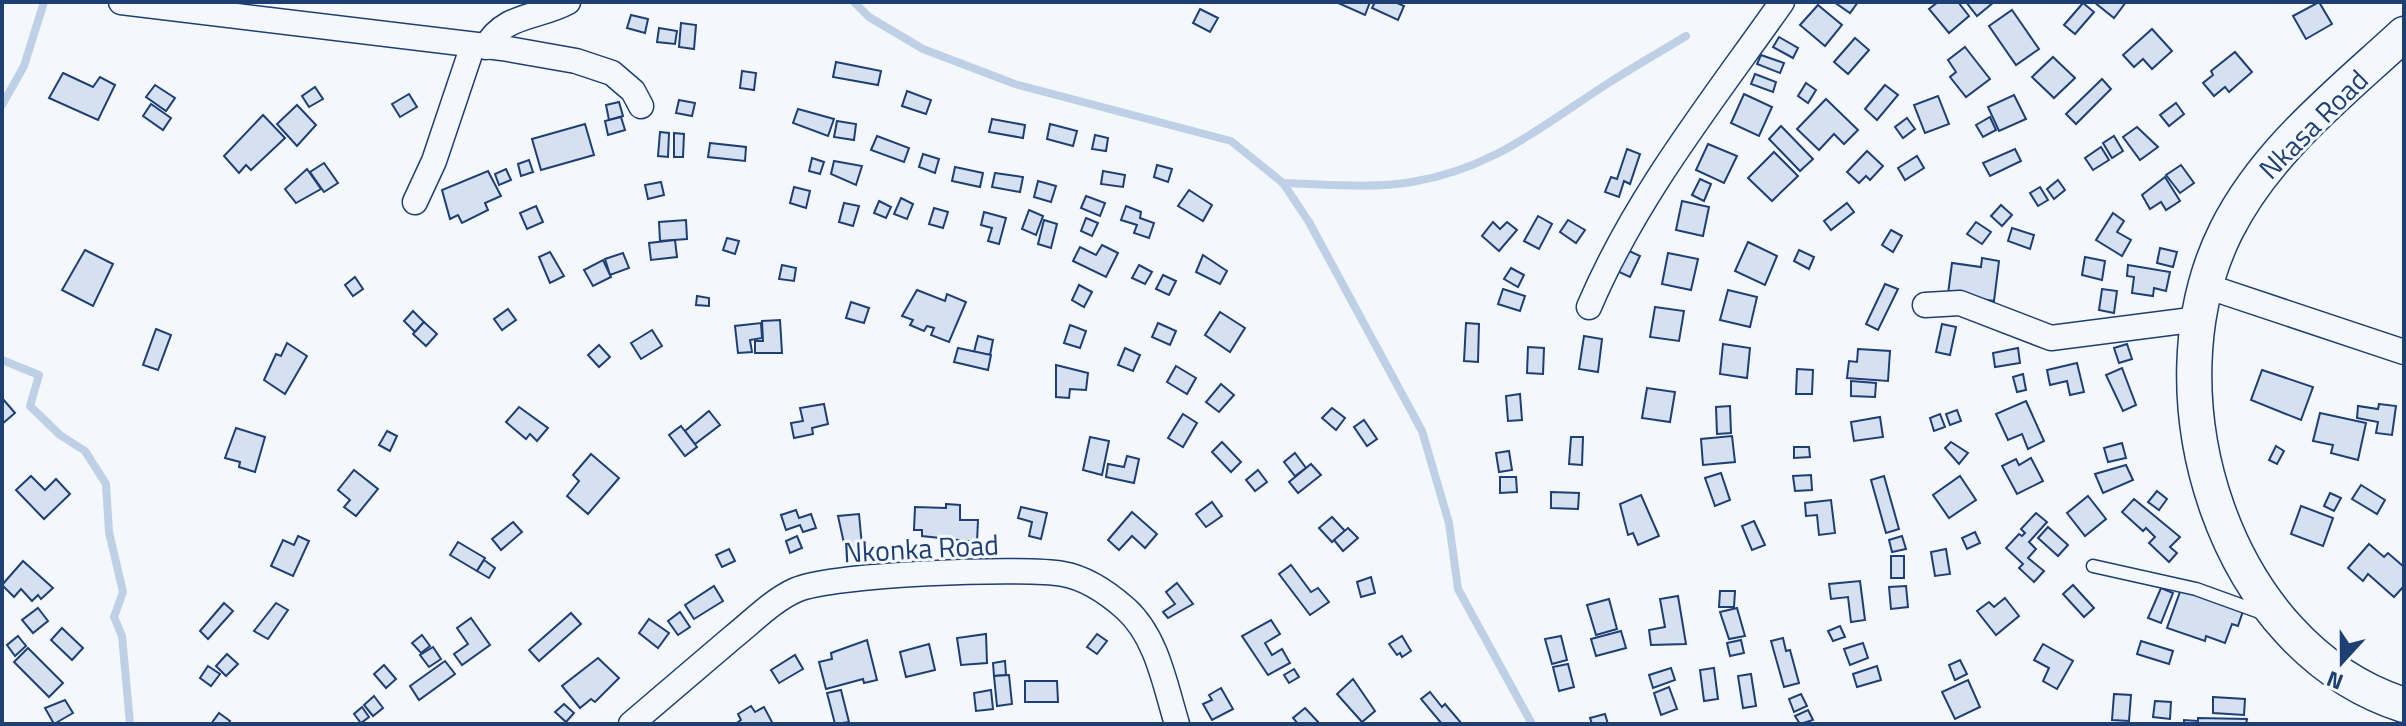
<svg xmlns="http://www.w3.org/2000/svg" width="2406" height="726" font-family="'Titillium Web',sans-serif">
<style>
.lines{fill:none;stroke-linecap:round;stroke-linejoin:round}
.stream{stroke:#bed0e5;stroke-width:8}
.building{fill:#d5e0f0;stroke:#1d3f73;stroke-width:2}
.lane-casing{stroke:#1d3f73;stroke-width:15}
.street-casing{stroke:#1d3f73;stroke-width:27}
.secondary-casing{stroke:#1d3f73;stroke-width:37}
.lane{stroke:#f4f7fb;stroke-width:12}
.street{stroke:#f4f7fb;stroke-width:24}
.secondary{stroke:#f4f7fb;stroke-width:34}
.labels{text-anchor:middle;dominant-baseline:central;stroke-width:6;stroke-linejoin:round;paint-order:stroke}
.street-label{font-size:28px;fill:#1d3f73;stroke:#f4f7fb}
</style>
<rect width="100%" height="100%" fill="#f4f7fb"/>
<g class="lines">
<g class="stream">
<path d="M854 2 869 17 923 49 1015 84 1231 141 1283 183 1309 222 1422 431 1449 523 1458 589 1532 724"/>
<path d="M2 105 24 66 44 2"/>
<path d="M1283 183C1325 184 1370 189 1412 182 1494 168 1540 127 1607 84 1633 67 1660 52 1686 36"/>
<path d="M2 360 39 375 30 406 60 435 85 451 106 484 109 532 123 592 114 617 122 636 130 724"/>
</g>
</g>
<g class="building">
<path d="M1336 2H1370L1365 15Z"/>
<path d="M1375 2H1395L1404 6 1398 20 1372 8Z"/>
<path d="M1834 2H1858L1850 13Z"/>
<path d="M1938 2H1958L1969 16 1949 33 1929 9Z"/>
<path d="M1966 2H1994L1977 16Z"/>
<path d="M2094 2H2126L2114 18Z"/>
<path d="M2319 2 2332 24 2306 39 2293 16Z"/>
<path d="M2083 3 2094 12 2075 34 2064 25Z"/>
<path d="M1818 5 1842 25 1825 46 1800 25Z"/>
<path d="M1200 9 1218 18 1210 32 1193 23Z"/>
<path d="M2012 10 2039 49 2016 65 1989 26Z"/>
<path d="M631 15 648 19 645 33 627 28Z"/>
<path d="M681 23 696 25 694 49 679 47Z"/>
<path d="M659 28 677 31 675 44 657 42Z"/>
<path d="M2152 29 2172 51 2152 69 2143 59 2134 67 2123 55Z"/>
<path d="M1779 37 1798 48 1793 58 1773 47Z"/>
<path d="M1855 38 1869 50 1848 74 1834 62Z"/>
<path d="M1965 47 1990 79 1966 97 1950 77 1956 72 1948 60Z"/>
<path d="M2235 52 2252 72 2229 92 2225 87 2214 96 2203 83 2213 75 2211 71Z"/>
<path d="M1761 55 1784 63 1780 73 1757 64Z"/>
<path d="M2053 57 2075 78 2054 98 2032 77Z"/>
<path d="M836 62 881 71 878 85 833 77Z"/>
<path d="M742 71 756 73 754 90 740 88Z"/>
<path d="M63 73 93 87 100 77 115 85 98 120 49 98Z"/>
<path d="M1755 74 1776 82 1773 92 1751 84Z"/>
<path d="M2102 79 2111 89 2076 124 2066 114Z"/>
<path d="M1806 83 1816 90 1808 103 1798 96Z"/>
<path d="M155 85 175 98 166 111 146 97Z"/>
<path d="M1885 85 1898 95 1877 120 1865 109Z"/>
<path d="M315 87 323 99 309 107 302 96Z"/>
<path d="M907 91 931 100 926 114 902 106Z"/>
<path d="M409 94 417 107 400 117 392 104Z"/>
<path d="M1744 94 1772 107 1759 136 1731 123Z"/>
<path d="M2014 95 2026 119 1999 131 1988 107Z"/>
<path d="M1938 96 1949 124 1925 133 1914 105Z"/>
<path d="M1826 99 1858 130 1844 144 1834 134 1819 150 1797 129Z"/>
<path d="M679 100 695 103 692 116 676 113Z"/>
<path d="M619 102 623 116 609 120 606 105Z"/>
<path d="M2176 103 2184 114 2169 126 2160 115Z"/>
<path d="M151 104 171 118 163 130 143 116Z"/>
<path d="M297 105 316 125 297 146 277 124Z"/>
<path d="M798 109 834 119 828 136 793 123Z"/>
<path d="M263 115 285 138 251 170 246 165 239 173 224 156Z"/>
<path d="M621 117 625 130 608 135 605 121Z"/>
<path d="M1990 117 1996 130 1983 137 1976 125Z"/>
<path d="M1907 118 1915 129 1903 138 1895 127Z"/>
<path d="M992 119 1025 125 1023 138 989 132Z"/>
<path d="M837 121 856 124 854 140 834 137Z"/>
<path d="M585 124 594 155 541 170 532 139Z"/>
<path d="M1050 124 1077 131 1073 146 1047 139Z"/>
<path d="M1781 126 1813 159 1800 171 1769 139Z"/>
<path d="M2137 127 2158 147 2140 160 2123 137Z"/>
<path d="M660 132 669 133 668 157 658 156Z"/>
<path d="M674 133 684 134 683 157H674Z"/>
<path d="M1095 135 1108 138 1106 151 1092 149Z"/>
<path d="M877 136 909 148 904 162 871 150Z"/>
<path d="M2114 136 2123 151 2112 158 2103 143Z"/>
<path d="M710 143 746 147 745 161 708 157Z"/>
<path d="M1708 144 1737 156 1724 183 1696 170Z"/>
<path d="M2101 147 2109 160 2093 170 2085 158Z"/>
<path d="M1627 149 1640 154 1630 184 1624 181 1619 197 1605 192 1611 177 1617 179Z"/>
<path d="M2015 149 2021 161 1990 176 1983 163Z"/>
<path d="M1867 151 1883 166 1870 180 1866 176 1859 183 1847 172Z"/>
<path d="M1774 152 1798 176 1772 201 1748 178Z"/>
<path d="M923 154 939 159 935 173 919 167Z"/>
<path d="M1917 156 1924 168 1905 180 1898 168Z"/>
<path d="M812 158 824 162 820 174 809 171Z"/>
<path d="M529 160 533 172 521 176 518 164Z"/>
<path d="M834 161 862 166 856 185 831 174Z"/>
<path d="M324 163 338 183 324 192 310 172Z"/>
<path d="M1157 165 1172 169 1168 182 1154 177Z"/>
<path d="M2181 165 2194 183 2180 193 2166 175Z"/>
<path d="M955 167 983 173 980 187 952 181Z"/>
<path d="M307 169 321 189 296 203 285 189Z"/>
<path d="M506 169 511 180 499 185 495 174Z"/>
<path d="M488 171 501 196 485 203 488 210 462 223 458 215 450 219 442 190Z"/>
<path d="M1103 171 1125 175 1123 187 1101 184Z"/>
<path d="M995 173 1023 177 1020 192 992 187Z"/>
<path d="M2165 177 2180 201 2166 210 2161 202 2150 209 2142 195Z"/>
<path d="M1700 179 1711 184 1704 201 1692 195Z"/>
<path d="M2058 180 2065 190 2054 199 2047 189Z"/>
<path d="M1038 181 1056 186 1051 202 1034 197Z"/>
<path d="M661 182 664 195 648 199 645 185Z"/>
<path d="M794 187 810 191 806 208 790 203Z"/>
<path d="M2040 187 2048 200 2038 206 2030 193Z"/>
<path d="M1189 190 1212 205 1203 221 1178 206Z"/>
<path d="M1086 196 1105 203 1100 216 1081 208Z"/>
<path d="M901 198 913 204 907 219 894 214Z"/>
<path d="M879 201 891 207 886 218 874 213Z"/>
<path d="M1682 201 1709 207 1703 236 1676 230Z"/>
<path d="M844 203 859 206 853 226 839 222Z"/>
<path d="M1847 203 1854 212 1831 230 1824 221Z"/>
<path d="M2001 205 2012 215 2002 226 1991 216Z"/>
<path d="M536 206 543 222 527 229 520 213Z"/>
<path d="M1126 206 1141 212 1140 218 1154 223 1149 238 1134 233 1137 225 1121 220Z"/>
<path d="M934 208 948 212 943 228 929 224Z"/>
<path d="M1029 210 1043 216 1036 235 1022 229Z"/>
<path d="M984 212 1006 218 999 244 988 241 992 228 981 225Z"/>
<path d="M2113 213 2124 221 2117 232 2131 240 2122 256 2096 240Z"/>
<path d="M1538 216 1552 224 1539 249 1524 241Z"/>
<path d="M1086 218 1098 223 1092 236 1081 231Z"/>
<path d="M686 220 687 239 660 241 659 222Z"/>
<path d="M1044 220 1057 224 1051 248 1038 244Z"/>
<path d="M1568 220 1585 230 1576 243 1560 232Z"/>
<path d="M1493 222 1500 229 1507 222 1517 230 1499 251 1482 236Z"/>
<path d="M1976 222 1991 232 1982 244 1967 234Z"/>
<path d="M2012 228 2034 235 2030 249 2008 241Z"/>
<path d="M1891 230 1902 236 1893 252 1882 245Z"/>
<path d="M727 238 739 241 735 254 723 250Z"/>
<path d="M675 240 677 257 651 260 649 243Z"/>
<path d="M1748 242 1777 256 1765 285 1735 271Z"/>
<path d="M1102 245 1118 253 1106 277 1073 261 1080 247 1096 255Z"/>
<path d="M2160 248 2177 252 2173 267 2157 263Z"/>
<path d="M85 250 113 264 93 306 62 290Z"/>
<path d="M1627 250 1640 256 1630 277 1617 271Z"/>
<path d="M1799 250 1814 257 1809 269 1794 261Z"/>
<path d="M550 252 564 276 550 283 539 257Z"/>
<path d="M623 253 629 268 610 275 605 259Z"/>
<path d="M1668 253 1698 259 1691 290 1662 284Z"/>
<path d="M1203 255 1227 271 1220 284 1196 272Z"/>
<path d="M2085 257 2105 261 2102 280 2082 275Z"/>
<path d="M1982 258 1999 261 1994 301 1948 294 1952 263 1981 267Z"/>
<path d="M603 260 611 277 593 286 584 270Z"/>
<path d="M782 265 796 268 794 281 779 279Z"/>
<path d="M1139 265 1152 272 1145 284 1132 278Z"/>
<path d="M2128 265 2170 272 2166 291 2154 288 2153 296 2132 293 2134 277 2127 276Z"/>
<path d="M1511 268 1524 275 1518 287 1504 279Z"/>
<path d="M1163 275 1176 281 1169 295 1156 289Z"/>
<path d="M355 277 363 289 353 296 345 285Z"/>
<path d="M1885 284 1898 289 1878 330 1866 324Z"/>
<path d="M1079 285 1092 292 1084 307 1072 300Z"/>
<path d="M1503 289 1525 296 1520 311 1498 304Z"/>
<path d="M2102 289 2117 291 2114 313 2099 310Z"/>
<path d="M917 290 945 301 947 294 966 302 949 342 931 335 934 328 927 326 924 331 910 325 913 320 902 316Z"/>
<path d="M1728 290 1757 297 1750 327 1720 320Z"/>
<path d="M697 296 709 298V306L696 305Z"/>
<path d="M851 302 869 308 864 323 846 318Z"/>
<path d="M1655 307 1684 311 1679 341 1650 337Z"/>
<path d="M508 309 516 320 502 330 494 319Z"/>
<path d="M413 311 424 322 415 332 404 321Z"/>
<path d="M1220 312 1245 328 1230 352 1205 335Z"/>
<path d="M780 320 782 353H755V341H763L762 321Z"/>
<path d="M424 322 437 334 426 346 413 334Z"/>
<path d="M761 323 762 338 750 340 752 352 738 353 735 326Z"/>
<path d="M1158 323 1176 331 1170 345 1152 337Z"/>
<path d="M1466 323 1479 324 1478 362 1464 361Z"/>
<path d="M1942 324 1956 327 1950 355 1936 352Z"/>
<path d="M1070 325 1086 331 1080 348 1064 343Z"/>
<path d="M156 329 171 335 158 370 143 365Z"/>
<path d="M652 330 662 346 641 359 631 343Z"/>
<path d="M978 336 993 340 990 355 974 352Z"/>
<path d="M1584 336 1602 339 1598 372 1579 369Z"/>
<path d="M287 343 307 356 285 394 264 380 276 354 281 356Z"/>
<path d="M1723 344 1750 348 1747 378 1720 374Z"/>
<path d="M2127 344 2132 359 2119 363 2114 348Z"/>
<path d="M599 345 610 357 599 367 588 355Z"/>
<path d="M1528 347 1544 348 1543 374 1527 373Z"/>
<path d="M958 348 991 355 988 370 954 362Z"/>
<path d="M1125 348 1140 355 1133 371 1118 365Z"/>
<path d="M2018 348 2020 363 1995 367 1993 353Z"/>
<path d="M1858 349 1890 351 1888 381 1847 378 1849 361 1857 362Z"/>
<path d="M2077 363 2084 392 2070 395 2067 381 2050 385 2047 370Z"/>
<path d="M1056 365 1088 373 1086 390 1070 389 1069 398 1056 397Z"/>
<path d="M1176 366 1196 378 1187 394 1167 382Z"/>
<path d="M2122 368 2136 405 2123 411 2106 375Z"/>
<path d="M1797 369 1813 370 1812 394H1796Z"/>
<path d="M2262 370 2313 387 2301 420 2251 400Z"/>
<path d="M2023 374 2026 390 2017 392 2013 377Z"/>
<path d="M1851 381 1876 383 1875 397 1851 396Z"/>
<path d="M1221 384 1234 395 1219 412 1206 402Z"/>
<path d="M1647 388 1675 392 1670 422 1642 418Z"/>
<path d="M1520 394 1522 420 1508 421 1506 396Z"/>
<path d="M2 398 15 413 2 424Z"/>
<path d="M2026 401 2044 441 2028 449 2022 434 2008 440 1996 414Z"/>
<path d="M824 404 828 424 812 428 813 434 794 438 791 423 803 421 800 408Z"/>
<path d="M2379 404 2396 406 2392 435 2376 433 2378 422 2357 418 2358 406 2378 409Z"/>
<path d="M1730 406 1731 433 1717 434 1716 407Z"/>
<path d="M519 407 548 428 537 441 530 434 526 439 506 422Z"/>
<path d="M1332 408 1345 418 1336 430 1322 418Z"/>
<path d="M1957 410 1961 421 1950 425 1946 414Z"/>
<path d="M709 411 720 425 695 444 685 431Z"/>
<path d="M2320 413 2366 423 2358 460 2331 453 2333 445 2313 441Z"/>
<path d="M1183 414 1197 423 1183 447 1168 438Z"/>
<path d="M1940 414 1945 427 1934 431 1930 418Z"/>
<path d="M1880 417 1883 437 1854 441 1851 422Z"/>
<path d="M1364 420 1377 439 1367 446 1354 427Z"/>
<path d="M681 426 697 447 685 456 669 435Z"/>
<path d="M236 428 265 437 255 472 239 467 240 462 225 458Z"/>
<path d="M387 431 397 436 390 451 379 445Z"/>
<path d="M1732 436 1735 462 1703 465 1701 439Z"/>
<path d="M1090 437 1109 441 1102 475 1083 470Z"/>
<path d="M1571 437H1583L1582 465 1569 464Z"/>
<path d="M1222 442 1241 462 1231 472 1212 452Z"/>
<path d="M1951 442 1968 453 1959 464 1945 448Z"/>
<path d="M2122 443 2126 458 2108 462 2104 448Z"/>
<path d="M2276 446 2284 451 2277 464 2269 460Z"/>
<path d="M1794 447H1809L1810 457 1794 458Z"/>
<path d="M1509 451 1512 470 1499 472 1496 453Z"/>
<path d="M1295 453 1306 468 1295 476 1284 462Z"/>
<path d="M591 454 619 478 588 514 567 496 579 481 573 475Z"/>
<path d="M1127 456 1139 459 1134 483 1106 477 1108 464 1124 467Z"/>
<path d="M2031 458 2043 481 2017 494 2002 466 2016 459 2019 465Z"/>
<path d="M1311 464 1321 475 1298 493 1289 482Z"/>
<path d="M2126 465 2133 480 2103 493 2095 474Z"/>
<path d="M354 470 378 489 356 516 344 507 350 500 338 490Z"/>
<path d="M1258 470 1267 482 1255 491 1246 480Z"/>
<path d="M1721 473 1730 500 1715 506 1705 478Z"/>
<path d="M1811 475 1812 490 1795 491 1793 476Z"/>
<path d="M31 476 45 490 56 479 70 494 44 519 16 490Z"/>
<path d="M1884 476 1899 529 1886 533 1871 480Z"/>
<path d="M1960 476 1976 500 1949 518 1933 495Z"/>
<path d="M1500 477H1516L1517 492 1500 493Z"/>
<path d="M2361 485 2385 500 2377 514 2352 499Z"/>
<path d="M2157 491 2167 499 2159 510 2148 502Z"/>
<path d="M1551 492 1579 493 1578 509 1551 508Z"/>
<path d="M2330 493 2341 498 2334 511 2324 506Z"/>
<path d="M1641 495 1659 536 1638 545 1633 533 1628 535 1620 504Z"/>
<path d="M2088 496 2106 519 2085 536 2067 513Z"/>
<path d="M2134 499 2180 537 2170 547 2177 553 2169 562 2149 543 2155 537 2146 528 2143 531 2122 512Z"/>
<path d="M1831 500 1835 533 1819 535 1817 515 1806 516 1805 503Z"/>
<path d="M1212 502 1222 516 1206 527 1196 514Z"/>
<path d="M946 504 960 505V520H978L977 542 922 536V530H914L915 507 946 508Z"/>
<path d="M2301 506 2333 518 2323 546 2291 534Z"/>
<path d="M1021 507 1047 513 1041 539 1029 536 1032 522 1018 518Z"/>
<path d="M796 510 799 518 811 514 816 528 803 532 800 525 786 530 781 515Z"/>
<path d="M1132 512 1157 534 1145 548 1132 536 1119 550 1108 540Z"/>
<path d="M2036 513 2047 522 2029 542 2036 549 2028 558 2044 571 2034 582 2019 568 2023 564 2006 548 2019 534 2022 536 2025 533 2021 529Z"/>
<path d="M859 514 862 546 845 548 838 516Z"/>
<path d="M1332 517 1345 531 1332 542 1319 528Z"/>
<path d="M1754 521 1765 545 1752 550 1742 526Z"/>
<path d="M513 522 522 532 501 550 492 539Z"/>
<path d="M2048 527 2068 545 2058 556 2038 538Z"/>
<path d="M1348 528 1358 538 1343 551 1334 540Z"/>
<path d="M1975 532 1980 543 1967 549 1962 538Z"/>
<path d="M298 536 309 541 293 576 271 566 283 540 294 545Z"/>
<path d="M797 536 802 548 790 553 786 541Z"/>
<path d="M1902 536 1906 549 1892 552 1889 540Z"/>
<path d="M458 542 485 558 477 571 450 555Z"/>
<path d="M2369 544 2384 557 2388 553 2404 567V586L2394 597 2368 574 2363 581 2348 568Z"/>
<path d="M729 549 735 561 722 567 716 555Z"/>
<path d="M1946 549 1950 574 1935 576 1931 552Z"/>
<rect x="1891" y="556" width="13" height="22"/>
<path d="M484 560 495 568 489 578 477 571Z"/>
<path d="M23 561 53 588 41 599 38 595 32 601 21 589 14 597 2 585Z"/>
<path d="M1291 565 1311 592 1318 588 1329 602 1310 615 1279 574Z"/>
<path d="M1371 577 1375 593 1361 597 1357 582Z"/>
<path d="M1860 581 1865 620 1851 622 1848 597 1831 599 1829 584Z"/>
<path d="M1177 583 1193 604 1168 618 1163 612 1175 604 1166 592Z"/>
<path d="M2073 585 2094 608 2084 617 2063 594Z"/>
<path d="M714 586 723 601 694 619 685 605Z"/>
<path d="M1906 586 1908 607 1891 609 1889 587Z"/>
<path d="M2161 588 2173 593 2161 623 2148 618Z"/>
<path d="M2181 589 2243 611 2238 626 2232 624 2225 643 2206 636 2205 641 2167 628Z"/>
<path d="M1720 591H1735L1734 607H1719Z"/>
<path d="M1678 596 1686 644 1651 645 1649 630 1665 627 1660 599Z"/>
<path d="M2005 598 2019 616 1996 635 1977 611 1989 602 1994 607Z"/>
<path d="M1609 599 1617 629 1596 635 1587 605Z"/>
<path d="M224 603 233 611 208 639 200 631Z"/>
<path d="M276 603 288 610 268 639 254 631Z"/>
<path d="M38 608 48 621 33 633 22 620Z"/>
<path d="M1737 608 1745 636 1729 639 1720 612Z"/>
<path d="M680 612 690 627 678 635 668 621Z"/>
<path d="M571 613 581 624 539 661 529 650Z"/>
<path d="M471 618 490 645 462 665 454 654 468 644 457 628Z"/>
<path d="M649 619 669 633 658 648 639 633Z"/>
<path d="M1271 620 1280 634 1265 643 1272 655 1282 649 1290 663 1268 675 1242 636Z"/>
<path d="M1840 626 1845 637 1833 641 1828 631Z"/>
<path d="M62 628 83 648 72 660 51 640Z"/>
<path d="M1621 631 1626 648 1596 656 1591 639Z"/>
<path d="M986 634 987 663 961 665 957 638Z"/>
<path d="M1097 634 1107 641 1097 654 1087 647Z"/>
<path d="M422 635 430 646 421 653 412 643Z"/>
<path d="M18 636 26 646 15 656 7 645Z"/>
<path d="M1402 636 1411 651 1402 657 1400 653 1397 655 1389 644Z"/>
<path d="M1561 636 1567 660 1552 664 1545 639Z"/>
<path d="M1783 638 1786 651 1790 650 1799 683 1784 687 1771 641Z"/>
<path d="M867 640 877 680 864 683 863 679 826 689 819 662 832 659 831 653Z"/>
<path d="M1741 640 1744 653 1730 656 1727 643Z"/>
<path d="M2141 641 2173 651 2169 664 2137 654Z"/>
<path d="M1863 643 1868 658 1850 665 1844 649Z"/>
<path d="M929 644 935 670 906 677 900 652Z"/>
<path d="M2043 644 2073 661 2057 689 2043 681 2049 668 2034 660Z"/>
<path d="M433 647 441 659 429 667 420 655Z"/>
<path d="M28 648 63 683 49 697 14 662Z"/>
<path d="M227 654 238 664 226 676 216 666Z"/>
<path d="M795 655 803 669 779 683 771 670Z"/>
<path d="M598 658 619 678 595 702 591 699 580 708 562 686Z"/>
<path d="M1960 660 1967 674 1955 680 1949 665Z"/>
<path d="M445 661 455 674 419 700 410 686Z"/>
<path d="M1005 661 1006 675 994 676 993 663Z"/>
<path d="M1568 664 1574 687 1559 691 1553 667Z"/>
<path d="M384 665 396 679 386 688 374 674Z"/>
<path d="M208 666 220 674 211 686 200 678Z"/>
<path d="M1877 666 1881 680 1857 687 1853 674Z"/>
<path d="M1671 668 1675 680 1653 688 1649 675Z"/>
<path d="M1714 668 1718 699 1704 701 1700 670Z"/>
<path d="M1294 669 1299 677 1289 683 1284 675Z"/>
<path d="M1751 674 1756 706 1743 708 1738 676Z"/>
<path d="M1009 675 1012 704 997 706 994 676Z"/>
<path d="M1353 679 1375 711 1362 722 1337 694Z"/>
<path d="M1968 680 1980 707 1955 719 1942 692Z"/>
<path d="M1025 681H1057L1058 702H1025Z"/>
<path d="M1669 687 1677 709 1661 715 1654 693Z"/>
<path d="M1221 688 1233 709 1212 720 1203 704 1212 700 1209 695Z"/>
<path d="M841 690 849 722 835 724 827 693Z"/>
<path d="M991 690 993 709 976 711 974 693Z"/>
<path d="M1430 692 1442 707 1445 704 1462 724H1442L1421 699Z"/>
<path d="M1801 694 1807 706 1794 712 1789 699Z"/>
<path d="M2114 694 2131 695 2129 721 2112 720Z"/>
<path d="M374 696 383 708 373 716 364 705Z"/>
<path d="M2213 697 2245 699 2244 715 2213 713Z"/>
<path d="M65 700 73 713 54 724 45 708Z"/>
<path d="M2155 701 2171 702 2170 719 2153 717Z"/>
<path d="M564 704 574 713 566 722 555 712Z"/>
<path d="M751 706 755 712 764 707 773 724H735L741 720 738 714Z"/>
<path d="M362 707 369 717 361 723 354 714Z"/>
<path d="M1305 708 1320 724H1298L1293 718Z"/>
<path d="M1808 710 1813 720 1800 724 1795 716Z"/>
<path d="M219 713 230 721 228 724H211Z"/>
<path d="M1605 714 1608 724H1592L1590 718Z"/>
<path d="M2198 718 2247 719 2246 724H2184V720L2198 721Z"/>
</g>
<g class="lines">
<g class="lane-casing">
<path id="lane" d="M2093 566 2196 589 2268 615"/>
</g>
<g class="street-casing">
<g id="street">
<path d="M121 2 502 48 576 61 612 73 633 91 641 106"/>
<path d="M486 47C503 14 539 18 568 2"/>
<path d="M415 202 434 161 473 45"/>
<path d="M2206 286 2404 352"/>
<path d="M1925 305 1960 303 2051 338 2199 319"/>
<path d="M1589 307C1636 196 1713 100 1782 2"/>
<path d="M631 724C665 695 699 666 733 637 752 622 773 600 796 590 831 574 1022 567 1063 574 1086 578 1108 593 1126 609 1157 637 1165 685 1177 724"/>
</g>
</g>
<g class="secondary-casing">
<path id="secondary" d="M2404 34C2339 94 2266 151 2226 231 2145 394 2224 648 2404 705"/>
</g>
<use href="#lane" class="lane"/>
<use href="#street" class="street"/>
<use href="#secondary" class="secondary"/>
</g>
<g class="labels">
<g class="street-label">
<text transform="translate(2313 124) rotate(-45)">Nkasa Road</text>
<text transform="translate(921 548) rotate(-3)">Nkonka Road</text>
</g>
</g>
<rect width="2406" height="726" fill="none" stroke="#1d3f73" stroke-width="8"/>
<g transform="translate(2342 662) rotate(201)" stroke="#f4f7fb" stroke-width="6" paint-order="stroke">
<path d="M0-6L14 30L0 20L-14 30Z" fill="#1d3f73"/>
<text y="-12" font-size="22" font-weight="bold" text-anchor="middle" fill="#1d3f73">N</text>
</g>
</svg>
